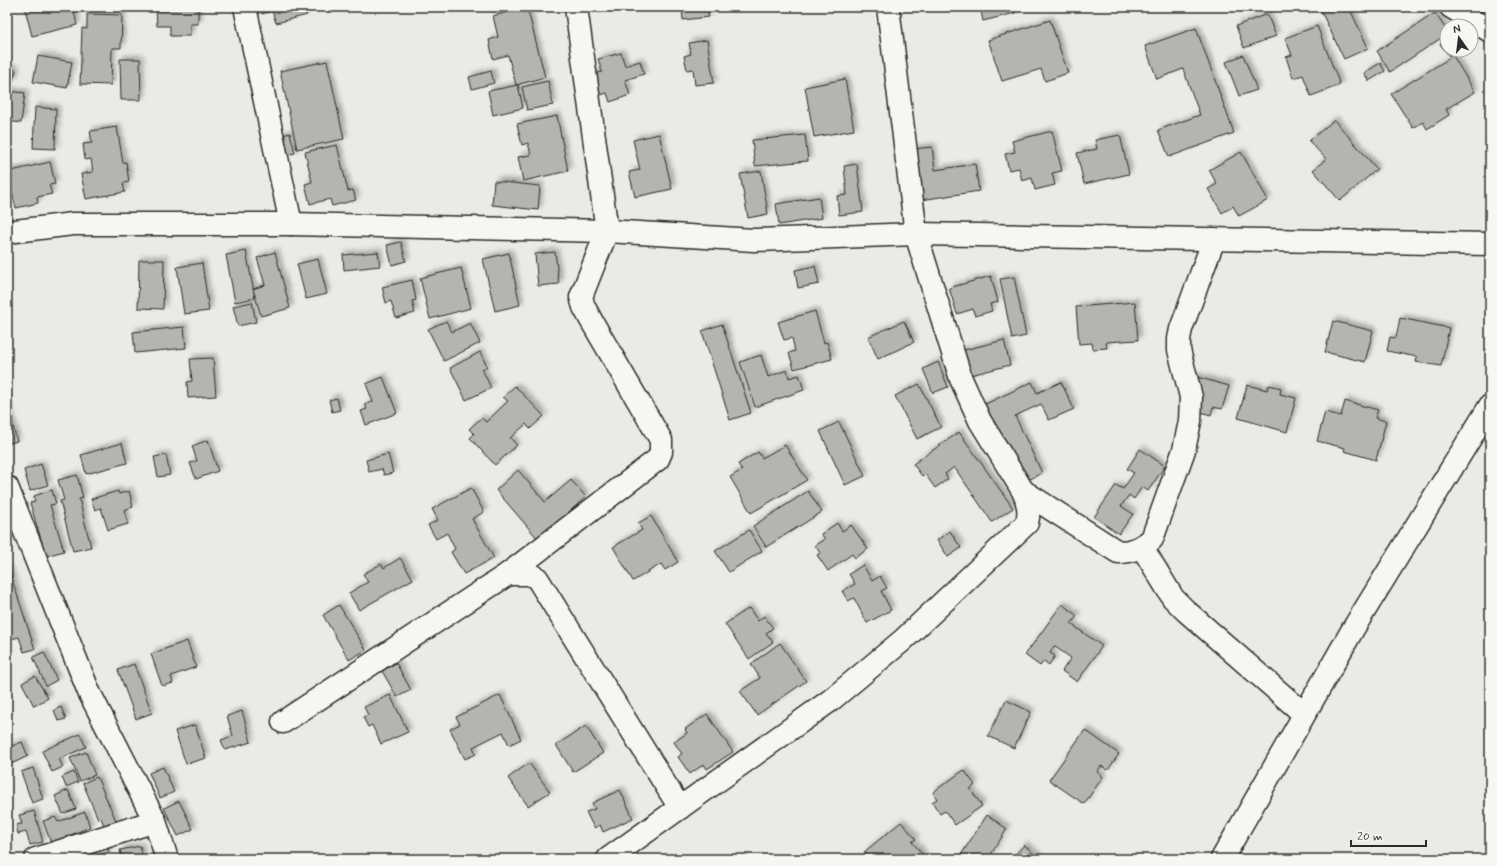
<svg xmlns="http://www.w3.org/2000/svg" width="1497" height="866" font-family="Mynerve,sans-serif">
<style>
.building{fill:#b4b4b1;stroke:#2b2b2b;filter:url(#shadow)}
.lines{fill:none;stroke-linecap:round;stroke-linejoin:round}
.street-casing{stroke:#2b2b2b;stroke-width:25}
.street{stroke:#f6f6f2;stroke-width:22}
</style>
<defs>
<filter id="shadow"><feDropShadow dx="3.5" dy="-3.5" stdDeviation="2" flood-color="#0004"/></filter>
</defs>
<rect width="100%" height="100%" fill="#eaeae6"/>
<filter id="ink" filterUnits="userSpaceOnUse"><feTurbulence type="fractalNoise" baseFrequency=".025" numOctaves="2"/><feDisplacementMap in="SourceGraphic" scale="8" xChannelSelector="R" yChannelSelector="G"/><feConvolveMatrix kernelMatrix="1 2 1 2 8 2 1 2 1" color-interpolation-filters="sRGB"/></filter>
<g filter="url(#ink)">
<g class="building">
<path d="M32 7H73L77 25 32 36 25 9Z"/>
<path d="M156 7H198V24H190V36H170V26H157Z"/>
<path d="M260 7H305L307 15 276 23 272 11 262 14Z"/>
<path d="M527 7 545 77 516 85 508 55 493 59 489 40 498 37 493 16Z"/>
<path d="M682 7H707L709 17 683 20Z"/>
<path d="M980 7H1013L1015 13 983 21Z"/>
<path d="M1319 7H1349L1368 48 1344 59Z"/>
<path d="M1435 13 1447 31V34L1390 72 1377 51Z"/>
<path d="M87 14 122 15 121 48H112L111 85 80 84 82 28 87 29Z"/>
<path d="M1267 14 1276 36 1244 48 1236 26Z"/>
<path d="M1050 20 1068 73 1045 81 1041 69 1002 81 988 40Z"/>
<path d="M1317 26 1340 85 1311 96 1303 75 1293 78 1286 57 1292 55 1285 38Z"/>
<path d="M1196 28 1234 133 1169 157 1158 130 1200 115 1183 69 1157 79 1145 46Z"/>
<path d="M1471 30 1476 37 1471 40Z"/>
<path d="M1447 39V50H1457L1449 56 1440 44Z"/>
<path d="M707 40 714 83 695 85 693 69 687 70 684 56 691 54 689 43Z"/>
<path d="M621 53 625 66 640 61 644 74 625 80 630 95 610 102 607 93 597 96 591 75 602 72 598 59Z"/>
<path d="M1243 55 1257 90 1239 96 1226 62Z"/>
<path d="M38 56 72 62 67 88 33 82Z"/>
<path d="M1453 56 1475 92 1446 109 1449 115 1427 129 1423 122 1413 128 1391 94Z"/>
<path d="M120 59H140L141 100H121Z"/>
<path d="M327 61 344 139 297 149 280 71Z"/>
<path d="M1380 63 1385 71 1369 81 1364 73Z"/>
<path d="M7 68 16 70 13 81 7 80Z"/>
<path d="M491 71 494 83 472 89 469 77Z"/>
<path d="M845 79 854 130 814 137 805 87Z"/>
<path d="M548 81 553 105 527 110 522 87Z"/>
<path d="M518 85 523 108 493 115 488 91Z"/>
<path d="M7 91 25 93 21 123 7 121Z"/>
<path d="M35 107 56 109 55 149 33 148Z"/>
<path d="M557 116 568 171 523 181 518 157 531 155 528 143 522 145 517 124Z"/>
<path d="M1334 120 1377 169 1340 201 1313 170 1326 159 1309 141Z"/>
<path d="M117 127 123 163 126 162 129 182 123 183 125 192 86 199 81 174 93 172 91 159 85 160 83 144 92 143 90 131Z"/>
<path d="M1052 131 1062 171 1052 173 1055 185 1035 190 1032 178 1022 181 1019 168 1009 170 1005 154 1015 152 1012 141Z"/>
<path d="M290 133 295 153 274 158 269 139Z"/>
<path d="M659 134 672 189 635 197 629 172 640 170 633 140Z"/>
<path d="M805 135 808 161 755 166 752 140Z"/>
<path d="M1120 135 1129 174 1084 184 1077 153 1097 149 1095 140Z"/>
<path d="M337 145 348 191 353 190 356 200 332 206 330 199 310 204 305 184 312 182 305 152Z"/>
<path d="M932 147 935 170 975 164 979 191 921 200 913 149Z"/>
<path d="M1241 152 1268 200 1239 216 1233 206 1222 213 1208 189 1217 184 1209 170Z"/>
<path d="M50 162 55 184 49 185 52 194 37 197 38 203 16 208 7 172Z"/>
<path d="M857 164 863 212 839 215 837 196 847 195 844 166Z"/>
<path d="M761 171 768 214 748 218 740 174Z"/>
<path d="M494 181 540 186 538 210 492 205Z"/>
<path d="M819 197 822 218 779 225 776 204Z"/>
<path d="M401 242 406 261 392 265 387 245Z"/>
<path d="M246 251 255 298 235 302 226 255Z"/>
<path d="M275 252 290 308 261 316 253 289 265 285 257 258Z"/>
<path d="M378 252 380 266 344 270 343 255Z"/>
<path d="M555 252 559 284 538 286 535 254Z"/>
<path d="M509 253 520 305 495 311 483 259Z"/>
<path d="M318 259 327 294 306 299 297 264Z"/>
<path d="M139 260H164L163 309 138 308Z"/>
<path d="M202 263 209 311 184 314 177 267Z"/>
<path d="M815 266 819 284 798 288 795 270Z"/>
<path d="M461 268 471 308 430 319 420 278Z"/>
<path d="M991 276 998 302 990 304 992 311 975 316 973 309 957 314 949 288Z"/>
<path d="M1014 277 1026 336 1012 339 1000 279Z"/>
<path d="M412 280 416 300 412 301 415 313 396 318 391 301 386 303 382 287Z"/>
<path d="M252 302 256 322 238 326 233 306Z"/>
<path d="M1135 302 1138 340 1106 342 1107 348 1093 349 1092 343 1079 344 1076 307Z"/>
<path d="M815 311 824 343 827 342 832 359 794 369 789 353 795 351 792 338 784 340 778 322Z"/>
<path d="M1400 318 1449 328 1441 366 1416 362 1417 357 1387 351 1390 337 1396 338Z"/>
<path d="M446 321 452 332 470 323 480 343 444 361 428 329Z"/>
<path d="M904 321 914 342 878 359 868 337Z"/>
<path d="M1333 321 1373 331 1365 362 1325 352Z"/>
<path d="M722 324 751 413 730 420 702 331Z"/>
<path d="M184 327 186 348 135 353 133 332Z"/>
<path d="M1004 340 1010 365 967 376 960 351Z"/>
<path d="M480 352 487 367 482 369 491 388 466 400 450 368Z"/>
<path d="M761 355 768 377 787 370 789 378 799 375 804 390 755 407 740 362Z"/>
<path d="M213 358 216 396 188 398 187 382 192 381 190 359Z"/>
<path d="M938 362 948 387 933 393 923 369Z"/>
<path d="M1186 374 1229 386 1222 409 1213 407 1211 415 1197 411 1199 403 1179 398Z"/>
<path d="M383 377 397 413 366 425 361 411 367 409 365 404 373 402 366 384Z"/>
<path d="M1032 382 1037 393 1061 382 1074 409 1049 420 1041 404 1015 416 1042 473 1022 483 975 409Z"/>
<path d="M919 384 941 427 917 439 895 396Z"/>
<path d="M1247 385 1267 390 1269 385 1281 388 1280 394 1296 398 1287 432 1238 418Z"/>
<path d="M515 386 544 416 530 429 526 424 510 438 517 445 495 465 470 438 474 434 469 429 481 418 486 422 508 401 503 397Z"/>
<path d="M337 398 340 410 332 412 329 400Z"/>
<path d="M1345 401 1378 410 1375 418 1386 421 1376 460 1344 451 1345 448 1317 441 1325 412 1341 416Z"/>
<path d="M7 405 17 441 7 444Z"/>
<path d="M839 422 865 476 845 485 820 431Z"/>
<path d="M959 432 1013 508 992 522 954 467 945 474 948 479 935 488 925 474 922 476 913 464Z"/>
<path d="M208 440 218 471 196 479 190 463 197 461 192 446Z"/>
<path d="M122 443 127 463 86 474 81 455Z"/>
<path d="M785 445 807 480 751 513 730 477 742 470 738 464 758 452 762 458Z"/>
<path d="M1140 449 1165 466 1148 491 1142 487 1134 499 1129 495 1121 506 1133 514 1119 534 1094 517 1116 485 1123 489 1134 473 1127 469Z"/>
<path d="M388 454 393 473 384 475 382 469 369 472 366 460Z"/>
<path d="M166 455 170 475 158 477 154 457Z"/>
<path d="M41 464 48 485 30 491 24 470Z"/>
<path d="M518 470 545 502 571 480 586 497 538 539 496 490Z"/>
<path d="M77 475 83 498 79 499 91 547 73 551 60 501 64 500 58 480Z"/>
<path d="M471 488 484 512 472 519 494 558 464 574 451 552 455 549 447 533 436 539 428 525 438 520 432 509Z"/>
<path d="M52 490 56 504 50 505 64 551 46 556 30 503 35 502 34 496Z"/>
<path d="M118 491 119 494 129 491 133 507 124 510 128 524 108 530 101 508 95 510 91 499Z"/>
<path d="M808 491 822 512 766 547 753 526Z"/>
<path d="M651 516 678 562 665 570 661 564 633 581 613 547 642 530 638 523Z"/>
<path d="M837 523 842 531 851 525 868 549 855 558 852 554 828 571 817 555 820 553 815 545 825 539 821 534Z"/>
<path d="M749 530 762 551 729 572 715 551Z"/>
<path d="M950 531 961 548 948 557 937 540Z"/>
<path d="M400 558 413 579 359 610 349 593 368 582 363 574 381 564 384 568Z"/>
<path d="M863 565 872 581 880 576 887 588 881 591 891 610 867 623 854 598 848 601 842 591 855 584 849 574Z"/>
<path d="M7 570H9L35 649 24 652 19 637 11 639 7 627Z"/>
<path d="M1062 604 1077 616 1071 624 1102 646 1077 682 1062 671 1071 658 1054 646 1050 653 1055 656 1049 665 1044 661 1040 666 1025 655Z"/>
<path d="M339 605 366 650 349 660 323 615Z"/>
<path d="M749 608 758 621 764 616 773 628 766 633 773 642 749 659 725 624Z"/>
<path d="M187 641 196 667 171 676 173 683 162 686 151 654Z"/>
<path d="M780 643 806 681 757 715 740 691 760 678 751 664Z"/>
<path d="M44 652 57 680 46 686 33 657Z"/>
<path d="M396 663 411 690 397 697 382 671Z"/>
<path d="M134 664 152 713 136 719 118 670Z"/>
<path d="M35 676 48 698 34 706 22 683Z"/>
<path d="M390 695 408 732 381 744 372 725 368 727 363 717 368 715 364 707Z"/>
<path d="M500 695 521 739 509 745 503 732 473 747 476 754 465 759 450 729 460 724 456 717Z"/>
<path d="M1006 700 1031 712 1014 748 988 736Z"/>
<path d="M61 707 66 719 58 721 54 710Z"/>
<path d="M242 711 251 742 225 750 221 740 233 736 227 716Z"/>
<path d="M707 714 733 752 707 769 704 764 690 774 678 757 682 754 674 742 687 733 685 729Z"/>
<path d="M195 725 206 758 186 764 175 731Z"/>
<path d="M586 726 603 753 573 772 556 745Z"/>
<path d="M1085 730 1119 754 1108 770 1101 766 1097 772 1103 777 1084 804 1049 780Z"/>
<path d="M80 734 86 747 59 759 63 767 52 772 42 751Z"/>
<path d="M22 742 28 756 7 766V748Z"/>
<path d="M86 752 95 775 80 781 70 758Z"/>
<path d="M529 763 550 792 528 806 508 778Z"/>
<path d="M1490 764V798H1488Z"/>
<path d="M163 767 174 792 160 798 149 773Z"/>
<path d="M33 768 43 799 32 803 21 772Z"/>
<path d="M964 770 975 785 970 789 982 806 955 825 945 811 940 814 932 802 937 799 933 792Z"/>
<path d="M74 772 78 782 66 787 62 777Z"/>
<path d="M97 777 117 823 105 828 101 818 98 819 83 783Z"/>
<path d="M68 790 76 809 63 814 55 796Z"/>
<path d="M620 790 633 818 603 832 600 825 594 828 586 812 595 809 592 803Z"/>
<path d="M179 801 193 829 178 836 164 808Z"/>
<path d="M34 811 43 842 30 845 26 832 18 834 16 825 22 824 19 815Z"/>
<path d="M85 812 90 827 51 843 43 821 55 817 58 822Z"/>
<path d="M987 815 1007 829 988 859H961L959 858Z"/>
<path d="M901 822 916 839 912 842 924 856 921 859H862L866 855 864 852Z"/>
<path d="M105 837 109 852 90 858 86 842Z"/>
<path d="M1024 845 1040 859H1011Z"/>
<path d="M140 846 143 859H122L120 850Z"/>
</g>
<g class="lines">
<g class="street-casing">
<g id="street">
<path d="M245 7 291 224"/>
<path d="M1451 7 1490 31"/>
<path d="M7 232 73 224H291L607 231 754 240 916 234 1490 244"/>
<path d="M7 487 89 692 155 821 167 859"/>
<path d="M1023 491 1118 552C1132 552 1141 548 1152 539L1184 450 1190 421 1191 397 1179 350V339L1181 329 1214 239"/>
<path d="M1142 547 1173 598 1186 611 1304 714"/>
<path d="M508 574H529L537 578 680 808"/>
<path d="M283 722 508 574 658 459 661 452V440L591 320 584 307 581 297 607 231 576 7"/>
<path d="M36 859 155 821"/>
<path d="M608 859 831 700 903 640 1027 523C1030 511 1028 502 1023 491L980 421 961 379 916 234 888 7"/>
<path d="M1222 859 1353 629 1490 406"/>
</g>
</g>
<use href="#street" class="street"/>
</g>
</g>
<rect width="1497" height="866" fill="none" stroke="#f6f6f2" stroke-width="24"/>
<rect x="12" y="12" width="1473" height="842" fill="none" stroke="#2b2b2b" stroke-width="1.5" filter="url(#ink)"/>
<g transform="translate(1459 38) rotate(346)"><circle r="19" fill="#f6f6f2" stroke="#a5a5a2"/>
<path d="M0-3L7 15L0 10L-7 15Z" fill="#2b2b2b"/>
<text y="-6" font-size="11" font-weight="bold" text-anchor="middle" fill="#2b2b2b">N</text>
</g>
<path d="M1351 840v6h75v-6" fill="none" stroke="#2b2b2b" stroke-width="2"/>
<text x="1357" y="840" font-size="12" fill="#2b2b2b" stroke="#f6f6f2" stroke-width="3" paint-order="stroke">20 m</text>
</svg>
